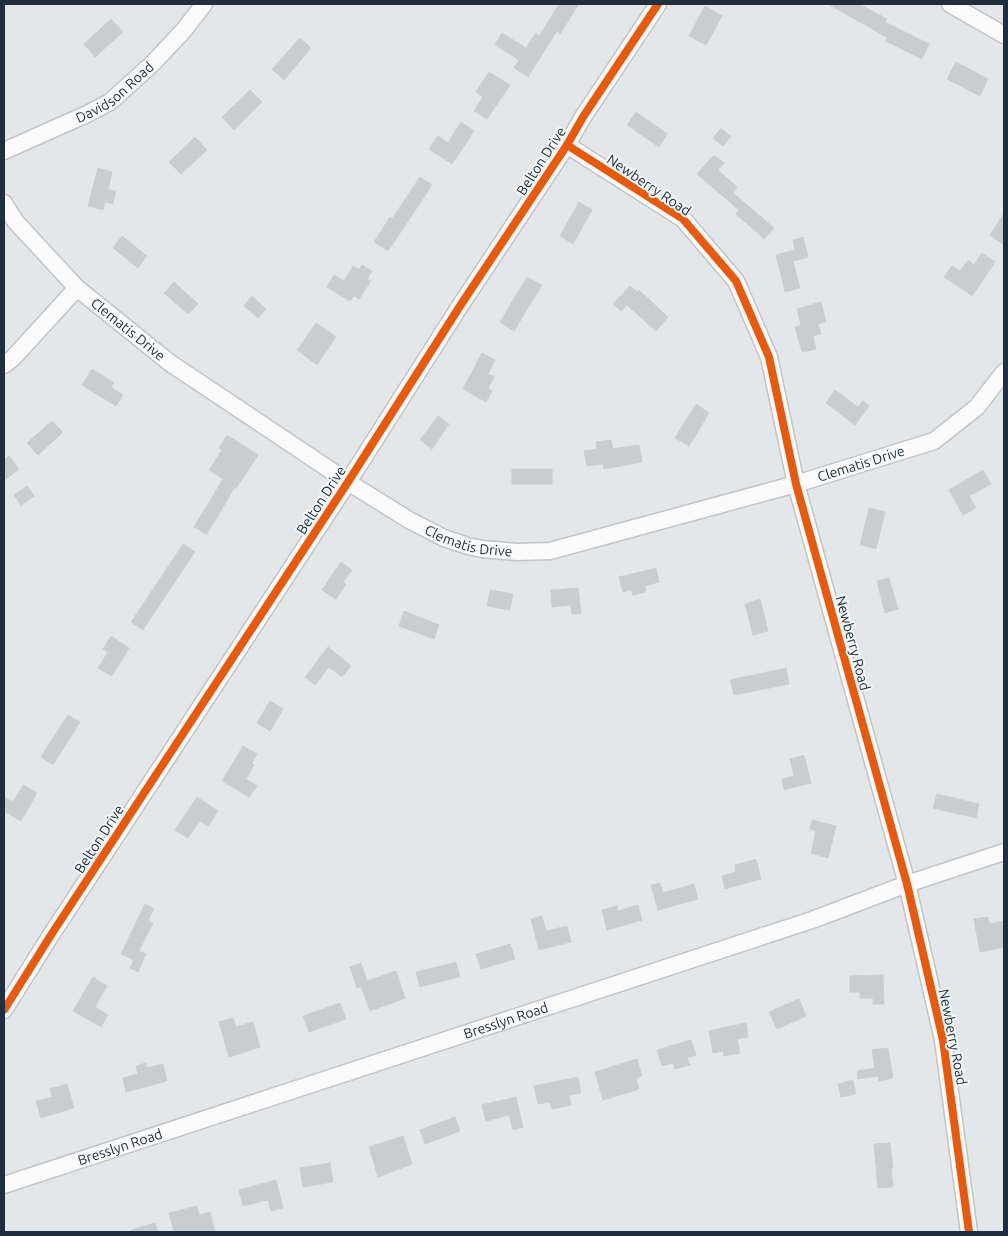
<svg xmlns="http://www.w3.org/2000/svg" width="1008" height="1236" font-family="Ubuntu,sans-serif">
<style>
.building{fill:#cacdd0;stroke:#ccd0d2}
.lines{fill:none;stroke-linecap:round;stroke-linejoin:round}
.minor-casing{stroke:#c2c5c8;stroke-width:19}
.minor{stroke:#fbfbfc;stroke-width:16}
.cycleway-casing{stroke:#f1f6f8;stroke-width:11}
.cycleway{stroke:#e8590c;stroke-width:8}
.labels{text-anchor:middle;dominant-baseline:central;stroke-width:4;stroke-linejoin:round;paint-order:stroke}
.street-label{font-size:14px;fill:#202e3d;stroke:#f1f6f8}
</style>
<rect width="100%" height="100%" fill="#e3e7e9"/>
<g class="building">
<path d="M559 4H579L560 34 557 31 528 77 514 68 519 60 495 45 502 33 526 48 535 34 539 36Z"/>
<path d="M828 4H859L887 19 885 22 929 44 922 59 886 41 888 38Z"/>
<path d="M705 6 722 16 706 45 689 36Z"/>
<path d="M111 19 123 32 95 57 84 44Z"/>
<path d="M300 38 311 48 284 80 272 69Z"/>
<path d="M956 62 988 79 980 96 947 79Z"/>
<path d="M489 72 510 85 487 119 474 111 483 97 476 92Z"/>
<path d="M250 90 262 102 234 130 222 117Z"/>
<path d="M636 112 667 134 659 147 627 125Z"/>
<path d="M461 122 474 131 452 164 429 149 438 136 448 143Z"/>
<path d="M721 128 731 137 723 146 713 138Z"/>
<path d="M195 137 207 150 181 174 169 162Z"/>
<path d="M714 155 724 163 718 170 737 187 733 193 774 228 764 239 736 214 739 210 697 174Z"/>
<path d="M98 168 112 172 108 189 116 191 113 204 105 202 103 210 88 206Z"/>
<path d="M420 177 432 185 388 251 374 242 390 217 392 219Z"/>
<path d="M579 202 592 210 573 244 560 236Z"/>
<path d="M1004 213V245L990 235Z"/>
<path d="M122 236 147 256 138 268 113 248Z"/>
<path d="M803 237 808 257 793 261 800 288 785 292 776 255 795 250 793 240Z"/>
<path d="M982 253 995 262 972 296 944 277 952 266 960 271 968 260 974 265Z"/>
<path d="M362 265 372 271 367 279 371 281 359 299 354 296 350 301 327 287 334 275 344 281 353 266 359 270Z"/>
<path d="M527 277 542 285 514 331 500 322Z"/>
<path d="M174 282 198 304 188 314 164 293Z"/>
<path d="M630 286 637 292 639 290 668 317 656 331 627 305 621 311 613 304Z"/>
<path d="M252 296 266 309 258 318 244 306Z"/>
<path d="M821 302 826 322 818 324 821 334 813 336 816 349 802 352 795 327 801 325 797 309Z"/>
<path d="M316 323 336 337 317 365 297 350Z"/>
<path d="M482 353 495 360 488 374 494 377 488 388 492 391 486 402 463 389Z"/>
<path d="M92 369 114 383 111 387 123 395 116 406 82 385Z"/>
<path d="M835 390 858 407 863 401 869 406 855 425 826 403Z"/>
<path d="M696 404 709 413 689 446 675 438Z"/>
<path d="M438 416 449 424 432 449 420 440Z"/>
<path d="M52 421 63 432 38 455 27 443Z"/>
<path d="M227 435 258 455 236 488 235 487 207 534 194 527 223 479 209 470 222 450 219 448Z"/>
<path d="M611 440 613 449 639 445 642 462 604 469 603 464 587 466 584 451 597 449 596 442Z"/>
<path d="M9 456 19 469 4 481V460Z"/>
<rect x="512" y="469" width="40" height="15"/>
<path d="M983 470 991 484 969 496 976 508 963 515 949 490Z"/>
<path d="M27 486 34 496 21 505 14 495Z"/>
<path d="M869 508 885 512 876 549 860 545Z"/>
<path d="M183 544 195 552 143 630 131 622Z"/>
<path d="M341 562 352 570 343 582 346 584 336 599 322 590Z"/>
<path d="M656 568 659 582 645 586 646 592 633 595 631 590 623 592 619 577Z"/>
<path d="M889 578 898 609 885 613 877 581Z"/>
<path d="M578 588 581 613 572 614 571 605 552 607 551 590Z"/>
<path d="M490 590 513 594 510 610 487 606Z"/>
<path d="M760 599 768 631 753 635 745 604Z"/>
<path d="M404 611 439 625 434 639 399 626Z"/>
<path d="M111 636 129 648 112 676 98 668 108 652 103 649Z"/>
<path d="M328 647 351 666 342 677 329 667 315 685 305 677Z"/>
<path d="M786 668 789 684 734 695 730 680Z"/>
<path d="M270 701 283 709 270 731 257 723Z"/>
<path d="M68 715 80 722 53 765 41 757Z"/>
<path d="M243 746 257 754 252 763 254 765 246 779 257 786 249 797 222 781Z"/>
<path d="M804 755 811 783 784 790 782 779 794 776 790 759Z"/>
<path d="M23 785 37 793 21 821 4 811V797L13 802Z"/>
<path d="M937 794 979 804 976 818 933 808Z"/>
<path d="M197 797 218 811 208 826 200 821 188 838 175 830Z"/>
<path d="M812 820 836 826 828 858 811 853 816 831 810 829Z"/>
<path d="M756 859 761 879 725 889 722 876 736 872 735 865Z"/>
<path d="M660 883 663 893 694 884 698 899 658 910 651 885Z"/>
<path d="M145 904 154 909 148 920 153 923 139 951 146 954 138 972 130 968 134 960 121 954Z"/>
<path d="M638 905 642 920 607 930 602 910 617 906 618 911Z"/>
<path d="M542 916 546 931 567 926 571 942 539 950 531 919Z"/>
<path d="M988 917 989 924 1004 921V947L980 952 974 919Z"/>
<path d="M510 944 515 959 481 969 476 954Z"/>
<path d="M456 962 460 977 420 987 416 972Z"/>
<path d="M361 963 367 981 396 971 405 998 370 1011 361 986 357 988 350 967Z"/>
<path d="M883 975 884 1004H873V998H860V992H850V976Z"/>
<path d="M93 977 107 986 95 1007 108 1015 101 1027 73 1011Z"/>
<path d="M799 999 806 1016 777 1029 769 1012Z"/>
<path d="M340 1003 346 1019 309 1032 303 1016Z"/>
<path d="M233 1018 236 1027 253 1022 260 1047 229 1057 219 1022Z"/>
<path d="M746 1023 748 1037 737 1039 740 1053 724 1056 723 1051 713 1053 709 1031Z"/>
<path d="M691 1040 696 1055 687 1058 690 1065 675 1069 673 1063 662 1066 657 1050Z"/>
<path d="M888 1048 893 1078 879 1081 878 1076 858 1079 857 1071 875 1068 872 1050Z"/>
<path d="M637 1059 642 1076 636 1078 639 1089 603 1100 595 1072Z"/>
<path d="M146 1063 147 1068 163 1064 167 1081 126 1092 123 1078 138 1074 136 1066Z"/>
<path d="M578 1077 581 1093 569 1095 571 1105 552 1109 550 1102 538 1104 534 1086Z"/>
<path d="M853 1080 856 1094 841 1097 838 1084Z"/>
<path d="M67 1084 74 1108 41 1118 36 1101 52 1097 50 1089Z"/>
<path d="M516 1097 523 1127 513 1130 509 1115 486 1121 482 1105Z"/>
<path d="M455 1117 460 1131 425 1144 420 1130Z"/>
<path d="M403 1136 412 1164 378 1177 369 1147Z"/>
<path d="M890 1143 893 1168 891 1169 893 1187 878 1188 874 1144Z"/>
<path d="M330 1163 333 1182 303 1187 300 1168Z"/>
<path d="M276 1180 283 1208 271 1211 268 1200 243 1206 239 1190Z"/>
<path d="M197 1206 199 1215 210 1212 215 1232H174L169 1213Z"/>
<path d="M155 1223 158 1232H131V1230Z"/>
</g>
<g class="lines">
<g class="minor-casing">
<g id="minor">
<path d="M950 4 1004 35"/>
<path d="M567 145 683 219 736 281 769 357 796 484 907 884 943 1040 969 1232"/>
<path id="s1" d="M4 151 87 114 110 102 153 63 184 30 204 4"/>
<path id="s2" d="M4 203 15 221 77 288 170 363 348 482 409 520 444 538 468 546 482 549 517 552 550 551 796 484 934 441 977 407 1004 372"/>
<path d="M4 365 13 358 77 288"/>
<path d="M4 1010 51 935 348 482 460 306 567 145 583 117 658 4"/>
<path id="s3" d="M4 1185 812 920 907 884 1004 852"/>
</g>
</g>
<use href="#minor" class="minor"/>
<g class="cycleway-casing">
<g id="cycleway">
<path d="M567 145 683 219 736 281 769 357 796 484 907 884 943 1040 969 1232"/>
<path d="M4 1010 51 935 348 482 460 306 567 145 583 117 658 4"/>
</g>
</g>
<use href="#cycleway" class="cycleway"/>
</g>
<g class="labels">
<g class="street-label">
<text stroke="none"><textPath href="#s1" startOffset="126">Davidson Road</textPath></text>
<text transform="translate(541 161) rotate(-57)">Belton Drive</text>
<text transform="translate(649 185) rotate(34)">Newberry Road</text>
<text stroke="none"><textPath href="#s2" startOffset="178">Clematis Drive</textPath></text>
<text stroke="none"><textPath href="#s2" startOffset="988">Clematis Drive</textPath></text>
<text transform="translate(321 500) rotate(-57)">Belton Drive</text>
<text stroke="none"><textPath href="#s2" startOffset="582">Clematis Drive</textPath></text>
<text transform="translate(853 643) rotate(75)">Newberry Road</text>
<text transform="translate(99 839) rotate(-57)">Belton Drive</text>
<text stroke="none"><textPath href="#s3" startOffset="528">Bresslyn Road</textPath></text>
<text transform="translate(953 1037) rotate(79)">Newberry Road</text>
<text stroke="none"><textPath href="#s3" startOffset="122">Bresslyn Road</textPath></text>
</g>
</g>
<rect width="1008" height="1236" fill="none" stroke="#202e3d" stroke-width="10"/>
</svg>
